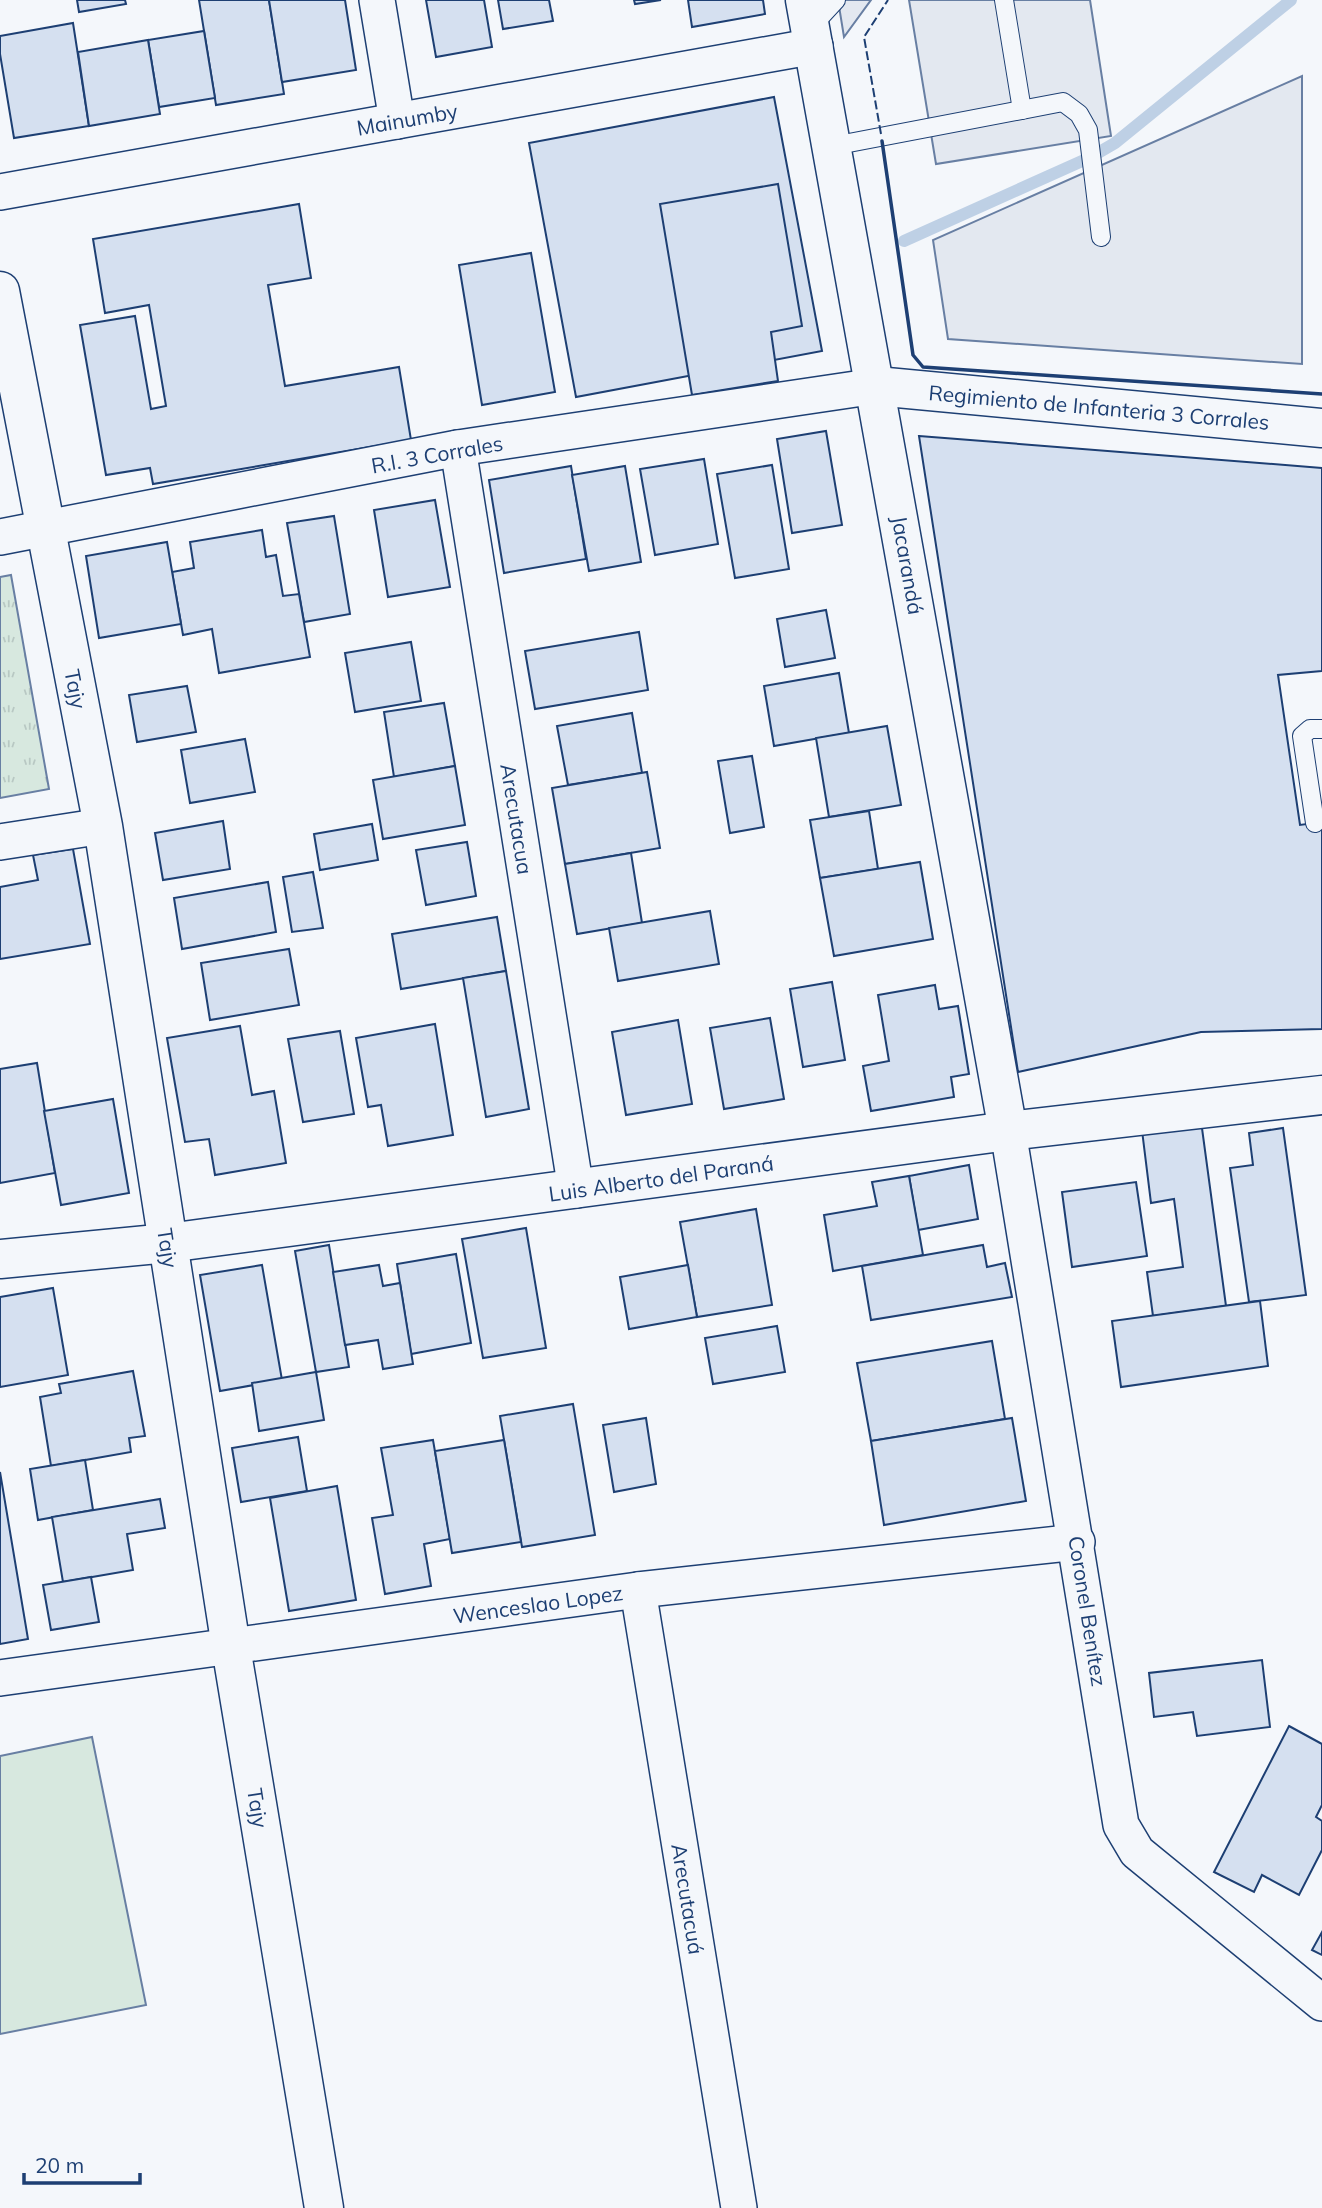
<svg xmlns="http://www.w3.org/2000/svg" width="1322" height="2208" font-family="Mulish,sans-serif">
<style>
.grass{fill:#d7e8df;stroke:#687fa3;stroke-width:2}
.park{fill:url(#park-tufts);stroke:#687fa3;stroke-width:2}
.parking{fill:#e3e8f0;stroke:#687fa3;stroke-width:2}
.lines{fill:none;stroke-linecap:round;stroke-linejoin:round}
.stream{stroke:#bed0e5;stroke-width:12}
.building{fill:#d5e0f0;stroke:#1d3f73;stroke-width:2}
.lane-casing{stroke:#1d3f73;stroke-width:20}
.street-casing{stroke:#1d3f73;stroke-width:38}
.secondary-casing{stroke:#1d3f73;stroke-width:41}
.lane{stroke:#f4f7fb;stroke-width:18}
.street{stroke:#f4f7fb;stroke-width:35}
.secondary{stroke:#f4f7fb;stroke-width:38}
.fence{stroke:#1d3f73;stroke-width:2;stroke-dasharray:9 3.5;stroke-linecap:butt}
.wall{stroke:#1d3f73;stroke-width:3.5}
.labels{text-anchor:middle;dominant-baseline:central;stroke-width:5;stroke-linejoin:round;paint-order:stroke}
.street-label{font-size:21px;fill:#1d3f73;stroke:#f4f7fb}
</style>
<defs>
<pattern id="park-tufts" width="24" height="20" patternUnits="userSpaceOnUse" patternTransform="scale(1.75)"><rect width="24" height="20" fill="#d7e8df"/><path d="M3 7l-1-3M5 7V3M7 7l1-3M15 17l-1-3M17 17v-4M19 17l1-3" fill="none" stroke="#b8c8c3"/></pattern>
</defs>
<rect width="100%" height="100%" fill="#f4f7fb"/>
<path class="grass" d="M92 1737 146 2005 0 2034V1756Z"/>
<path class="park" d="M11 575 49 789 0 798V577Z"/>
<g class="parking">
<path d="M838 0H871L844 37Z"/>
<path d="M909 0H1090L1111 136 936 164Z"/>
<path d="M1302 76V364L948 339 933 240Z"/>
</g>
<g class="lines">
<path class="stream" d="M904 241 1091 157 1115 143 1291 0"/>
</g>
<g class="building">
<path d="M77 0H125L126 4 79 12Z"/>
<path d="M199 0H269L284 94 216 105Z"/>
<path d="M269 0H345L356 70 282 82Z"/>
<path d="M426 0H484L492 47 436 57Z"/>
<path d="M498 0H549L553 21 503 29Z"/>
<path d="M634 0H661L635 4Z"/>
<path d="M688 0H763L765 14 692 27Z"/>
<path d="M73 23 89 126 14 138 0 54V36Z"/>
<path d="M204 31 215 98 159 107 148 40Z"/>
<path d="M148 40 160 114 89 126 78 52Z"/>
<path d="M774 97 822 351 576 397 529 143Z"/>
<path d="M778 184 802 326 771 332 778 381 692 395 660 204Z"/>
<path d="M299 204 311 278 268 285 285 386 399 367 411 440 153 484 150 468 106 475 80 325 135 316 151 409 166 406 149 305 105 313 93 239Z"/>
<path d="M531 253 555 392 482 405 459 265Z"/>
<path d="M826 431 842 525 792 533 777 439Z"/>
<path d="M919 436 1322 468V671L1278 675 1300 825 1322 822V1029L1201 1032 1018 1072Z"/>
<path d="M704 459 718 544 655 555 640 469Z"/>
<path d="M772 465 789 569 735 578 717 474Z"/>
<path d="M571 466 586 559 504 573 489 480Z"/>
<path d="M625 466 641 562 589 571 572 475Z"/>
<path d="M435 500 450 587 388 597 374 510Z"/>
<path d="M334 516 350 614 304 622 287 523Z"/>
<path d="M262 530 266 557 276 555 283 596 299 594 310 657 219 673 212 629 183 635 172 572 194 568 190 542Z"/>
<path d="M167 542 181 624 99 638 86 556Z"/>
<path d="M826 610 835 658 785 667 777 619Z"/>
<path d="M639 632 648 690 535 709 525 651Z"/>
<path d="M411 642 421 701 355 712 345 653Z"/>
<path d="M839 673 849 733 774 746 764 686Z"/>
<path d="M187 686 196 732 137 742 129 695Z"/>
<path d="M444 703 455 766 394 777 384 712Z"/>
<path d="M632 713 642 773 568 785 557 726Z"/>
<path d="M887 726 901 805 829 817 816 738Z"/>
<path d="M245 739 255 792 190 803 181 750Z"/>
<path d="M752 756 764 827 730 833 718 761Z"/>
<path d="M455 766 465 825 383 839 373 780Z"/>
<path d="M647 772 660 848 565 864 552 788Z"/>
<path d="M869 811 878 869 820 878 810 820Z"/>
<path d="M223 821 230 869 163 880 155 833Z"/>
<path d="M372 824 378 860 320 870 314 834Z"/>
<path d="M467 842 476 896 426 905 416 850Z"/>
<path d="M73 849 90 944 0 959V887L38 880 33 855Z"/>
<path d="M631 853 642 923 577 934 565 864Z"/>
<path d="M920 862 933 939 834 956 820 878Z"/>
<path d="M313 872 323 928 292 932 283 877Z"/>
<path d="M268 882 276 932 182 949 174 898Z"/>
<path d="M710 911 719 964 618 981 609 928Z"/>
<path d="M497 917 506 971 401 989 392 934Z"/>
<path d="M289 949 299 1005 210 1020 201 963Z"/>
<path d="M506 971 529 1109 486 1117 463 978Z"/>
<path d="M832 982 845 1060 803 1067 790 989Z"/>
<path d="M935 985 939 1009 958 1006 969 1074 951 1077 954 1097 871 1111 863 1066 889 1061 878 995Z"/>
<path d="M770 1018 784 1099 724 1109 710 1028Z"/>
<path d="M678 1020 692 1104 626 1115 612 1032Z"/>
<path d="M435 1024 453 1135 388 1146 381 1105 368 1107 356 1038Z"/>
<path d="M240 1026 252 1095 274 1091 286 1163 215 1175 209 1139 185 1142 167 1038Z"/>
<path d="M340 1031 354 1114 303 1122 288 1039Z"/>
<path d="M37 1063 55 1173 0 1183V1069Z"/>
<path d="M113 1099 129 1193 61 1205 44 1111Z"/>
<path d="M1199 1106 1226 1306 1153 1316 1147 1272 1183 1267 1174 1199 1151 1203 1140 1114Z"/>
<path d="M1283 1128 1306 1295 1249 1302 1230 1168 1253 1165 1249 1133Z"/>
<path d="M969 1165 978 1219 918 1230 909 1176Z"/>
<path d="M909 1176 923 1255 833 1271 824 1215 877 1206 872 1182Z"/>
<path d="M1136 1182 1147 1256 1072 1267 1062 1192Z"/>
<path d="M756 1209 772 1305 697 1317 680 1222Z"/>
<path d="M526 1228 546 1348 483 1358 462 1239Z"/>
<path d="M329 1245 349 1367 316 1372 295 1251Z"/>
<path d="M983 1245 987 1267 1005 1263 1012 1297 871 1320 862 1266Z"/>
<path d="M456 1254 471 1343 411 1354 397 1264Z"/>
<path d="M262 1265 282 1380 220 1391 200 1275Z"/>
<path d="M379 1265 383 1286 400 1283 413 1364 383 1369 378 1340 345 1345 333 1272Z"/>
<path d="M688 1265 697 1317 629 1329 620 1277Z"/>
<path d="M53 1288 68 1375 0 1387V1297Z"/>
<path d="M1260 1301 1268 1366 1121 1387 1112 1321Z"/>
<path d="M777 1326 785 1372 713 1384 705 1338Z"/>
<path d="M992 1341 1005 1419 871 1441 857 1363Z"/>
<path d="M133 1371 145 1436 129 1438 131 1452 51 1466 40 1397 61 1393 59 1384Z"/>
<path d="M316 1372 324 1420 259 1431 252 1383Z"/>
<path d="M573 1404 595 1535 522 1547 500 1416Z"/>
<path d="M646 1418 656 1484 614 1492 603 1425Z"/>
<path d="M1012 1418 1026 1501 884 1525 871 1441Z"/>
<path d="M298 1437 307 1491 241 1502 232 1448Z"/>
<path d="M433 1440 450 1539 424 1544 431 1586 385 1594 372 1518 393 1515 381 1448Z"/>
<path d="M504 1440 521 1542 452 1553 435 1451Z"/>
<path d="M85 1460 93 1510 38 1520 30 1469Z"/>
<path d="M0 1472 28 1639 0 1644Z"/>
<path d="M337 1486 356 1600 289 1611 270 1498Z"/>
<path d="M160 1499 165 1528 127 1534 133 1570 63 1582 52 1517Z"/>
<path d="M91 1577 99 1622 51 1630 43 1585Z"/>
<path d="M1262 1660 1270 1727 1197 1736 1193 1712 1154 1717 1149 1673Z"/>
<path d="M1289 1726 1322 1744V1805L1316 1817 1322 1821V1850L1299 1895 1262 1875 1254 1892 1214 1872Z"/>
<path d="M1322 1932V1955L1312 1950Z"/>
</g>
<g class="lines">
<g class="lane-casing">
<g id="lane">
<path d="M1004 0 1022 110"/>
<path d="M811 27 836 0"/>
<path d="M833 146 1063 102 1079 114 1088 130 1101 237"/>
<path d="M1315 823 1302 736 1310 729H1322"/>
</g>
</g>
<g class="street-casing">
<g id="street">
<path d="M377 0 397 121"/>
<path d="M0 192 815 46"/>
<path d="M458 448 576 1190"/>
<path d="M0 537 458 448 876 386"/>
<path d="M0 842 103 826"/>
<path d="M1008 1131 1121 1825 1137 1852 1322 2003"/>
<path d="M638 1590 739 2208"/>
<path d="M0 1678 638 1590 1077 1542"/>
</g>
</g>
<g class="secondary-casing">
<g id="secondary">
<path d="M805 0 1008 1131"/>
<path d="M0 291 103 826 231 1647 324 2208"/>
<path d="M876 386 1322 428"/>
<path d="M0 1259 168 1243 1008 1131 1322 1095"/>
</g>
</g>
<use href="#lane" class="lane"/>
<use href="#street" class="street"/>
<use href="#secondary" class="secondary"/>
<path class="fence" d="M881 134 864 37 888 0"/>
<path class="wall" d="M882 141 913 355 923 367 1322 394"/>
</g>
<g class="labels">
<g class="street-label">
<text transform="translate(407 119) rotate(-10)">Mainumby</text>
<text transform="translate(1099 407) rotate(5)">Regimiento de Infanteria 3 Corrales</text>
<text transform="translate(437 454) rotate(-10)">R.I. 3 Corrales</text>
<text transform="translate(908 565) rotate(80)">Jacarandá</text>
<text transform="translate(76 689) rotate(79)">Tajy</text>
<text transform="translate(517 819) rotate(81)">Arecutacua</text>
<text transform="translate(661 1178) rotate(-8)">Luis Alberto del Paraná</text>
<text transform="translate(168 1248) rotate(81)">Tajy</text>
<text transform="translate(538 1604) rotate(-8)">Wenceslao Lopez</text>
<text transform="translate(1088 1611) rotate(81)">Coronel Benítez</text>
<text transform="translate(258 1808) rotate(81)">Tajy</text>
<text transform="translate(688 1899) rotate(81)">Arecutacuá</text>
</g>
</g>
<path d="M24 2173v10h116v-10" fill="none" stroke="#1d3f73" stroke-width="3.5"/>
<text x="35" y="2173" font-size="21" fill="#1d3f73" stroke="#f4f7fb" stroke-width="5" paint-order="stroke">20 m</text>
</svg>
